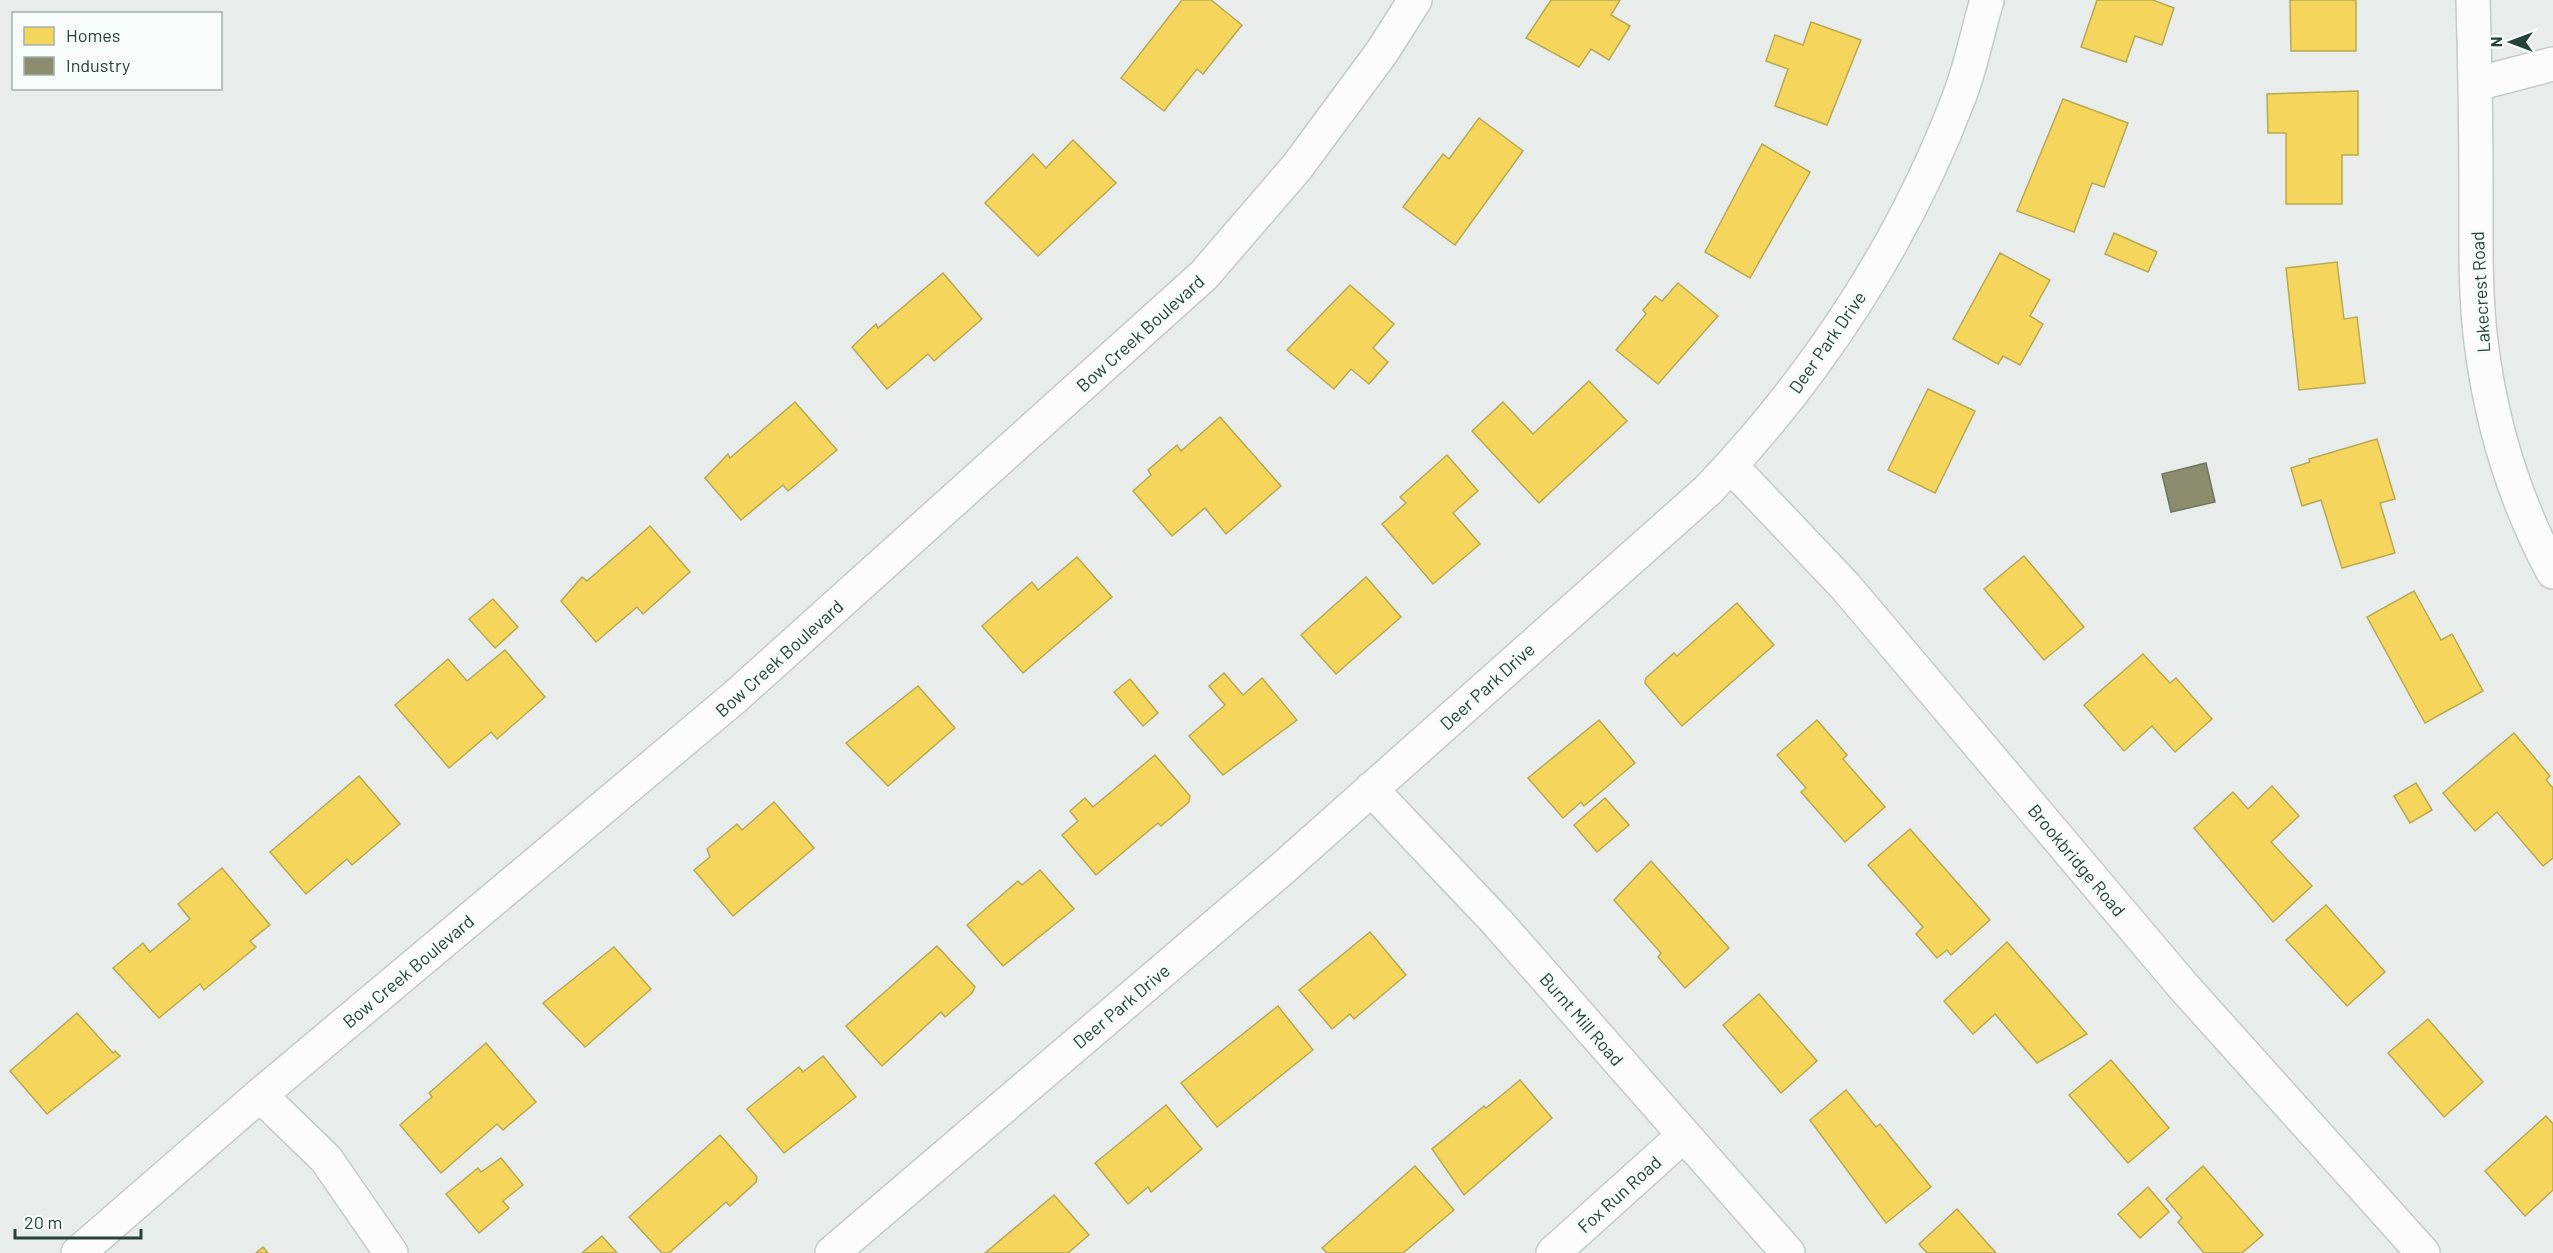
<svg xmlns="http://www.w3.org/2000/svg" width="2553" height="1253" font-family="Barlow,sans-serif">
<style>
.homes{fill:#f6d55c;stroke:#b7a952;stroke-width:1.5}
.industry{fill:#8c8c6e;stroke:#6d765e;stroke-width:1.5}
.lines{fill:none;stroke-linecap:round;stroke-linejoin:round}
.minor-casing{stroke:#c5cac8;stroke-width:36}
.tertiary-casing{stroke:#c5cac8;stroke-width:36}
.minor{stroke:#fcfcfc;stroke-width:33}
.tertiary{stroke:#fcfcfc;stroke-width:33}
.labels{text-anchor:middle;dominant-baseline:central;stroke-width:6;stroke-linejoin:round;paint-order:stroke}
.street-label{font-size:18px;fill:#24423a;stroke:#f7fbf9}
</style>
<rect width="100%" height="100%" fill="#e8edeb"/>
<g class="homes">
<path d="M1182 0H1211L1242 25 1203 74 1197 69 1164 111 1121 78Z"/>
<path d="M1551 0H1620L1611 15 1630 26 1609 60 1591 49 1579 67 1526 38Z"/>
<path d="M2097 0H2153L2174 8 2162 45 2135 36 2126 62 2081 47Z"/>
<path d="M2290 0H2356V51H2291Z"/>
<path d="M1811 22 1861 40 1827 125 1775 106 1788 69 1766 61 1775 35 1803 45Z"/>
<path d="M2358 91V155H2342V204H2286V133H2268L2267 94Z"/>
<path d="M2063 99 2128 123 2104 187 2092 183 2074 232 2017 211Z"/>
<path d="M1479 118 1523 151 1455 245 1403 207 1443 154 1449 159Z"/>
<path d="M1073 140 1116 183 1038 256 985 203 1033 154 1046 168Z"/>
<path d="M1762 144 1810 172 1750 278 1705 252Z"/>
<path d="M2114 233 2157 252 2148 272 2105 254Z"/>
<path d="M2000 253 2050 280 2030 316 2043 324 2020 365 2003 356 1998 364 1953 339Z"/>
<path d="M2337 262 2344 319 2357 317 2365 383 2299 390 2286 268Z"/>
<path d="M943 273 982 319 934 361 928 354 887 389 852 347 876 324 878 328Z"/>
<path d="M1678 283 1718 316 1658 384 1616 350 1646 314 1643 310 1655 296 1662 301Z"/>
<path d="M1350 285 1394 324 1373 348 1388 362 1369 384 1351 369 1334 389 1287 350Z"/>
<path d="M1589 381 1627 421 1539 503 1472 431 1503 402 1533 434Z"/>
<path d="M1928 389 1975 411 1935 493 1888 470Z"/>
<path d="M795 402 837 450 788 491 783 485 741 520 705 478 728 454 730 458Z"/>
<path d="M1220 417 1281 486 1226 534 1205 508 1172 536 1133 491 1151 475 1148 470 1177 445 1181 451Z"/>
<path d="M2377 439 2395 499 2380 503 2395 553 2342 568 2321 500 2302 506 2291 468 2310 462 2309 459Z"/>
<path d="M1447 455 1478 491 1453 513 1480 544 1433 584 1382 524 1406 503 1400 497Z"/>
<path d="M650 526 690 572 643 614 637 607 596 642 561 601 582 577 587 581Z"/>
<path d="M2024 556 2084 627 2044 660 1984 589Z"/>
<path d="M1077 557 1112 597 1023 673 982 626 1032 582 1038 590Z"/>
<path d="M1366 577 1401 617 1336 674 1301 635Z"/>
<path d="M2414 591 2441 640 2452 634 2483 691 2425 723 2367 617Z"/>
<path d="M493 599 518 627 495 648 469 619Z"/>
<path d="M1737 603 1774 645 1682 726 1645 683 1646 678 1674 653 1677 656Z"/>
<path d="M505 650 545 697 497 739 491 732 449 768 395 705 448 659 467 681Z"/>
<path d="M2143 654 2170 683 2176 678 2212 719 2175 752 2152 726 2124 751 2084 705Z"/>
<path d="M1224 673 1243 695 1262 678 1297 720 1223 775 1189 736 1225 705 1209 686Z"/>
<path d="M1130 679 1158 713 1143 726 1114 692Z"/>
<path d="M918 686 955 728 888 786 846 743Z"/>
<path d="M1599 720 1635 763 1584 806 1581 802 1563 818 1528 778Z"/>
<path d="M1817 720 1847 755 1843 759 1885 807 1845 842 1801 792 1806 788 1777 755Z"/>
<path d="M2514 733 2550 776 2546 780 2553 788V858L2543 866 2497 812 2475 831 2443 793Z"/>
<path d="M1155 755 1190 796 1189 802 1161 826 1158 823 1096 875 1062 835 1078 821 1070 811 1085 798 1093 807Z"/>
<path d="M359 776 400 824 352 865 347 859 306 894 270 852Z"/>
<path d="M2416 783 2432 810 2410 823 2394 796Z"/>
<path d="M2272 786 2299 816 2271 842 2312 886 2273 922 2194 828 2233 792 2248 809Z"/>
<path d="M1605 798 1629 825 1597 852 1574 825Z"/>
<path d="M774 802 814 848 733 916 694 870 710 857 707 849 737 824 742 830Z"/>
<path d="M1910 829 1990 920 1951 955 1947 950 1937 958 1916 934 1923 927 1868 865Z"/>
<path d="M1651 861 1729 948 1685 988 1658 957 1661 953 1614 900Z"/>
<path d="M222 868 270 925 250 941 256 947 204 990 200 984 159 1018 113 968 143 943 150 952 190 919 178 904Z"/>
<path d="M1040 870 1074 909 1003 966 967 925 1018 881 1022 885Z"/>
<path d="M2326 905 2385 972 2347 1006 2286 940Z"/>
<path d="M1370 932 1406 975 1354 1019 1350 1014 1332 1029 1299 990Z"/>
<path d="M2007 942 2087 1034 2037 1063 1995 1014 1973 1034 1944 1001Z"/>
<path d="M937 946 975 987 972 993 945 1017 941 1012 882 1066 846 1026Z"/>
<path d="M614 947 651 989 585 1047 543 1003Z"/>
<path d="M1759 994 1817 1061 1781 1093 1723 1025Z"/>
<path d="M1278 1006 1313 1050 1217 1127 1181 1083Z"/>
<path d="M77 1013 113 1053 115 1051 120 1056 47 1114 10 1071Z"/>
<path d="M2428 1019 2483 1082 2444 1117 2388 1053Z"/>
<path d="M486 1043 536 1102 503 1130 497 1124 441 1173 400 1125 432 1097 429 1093Z"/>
<path d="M823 1056 856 1097 784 1153 747 1109 799 1067 803 1072Z"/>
<path d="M2111 1060 2169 1128 2128 1163 2069 1095Z"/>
<path d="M1520 1080 1552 1118 1464 1195 1432 1149 1484 1106 1486 1108Z"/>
<path d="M1846 1090 1876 1127 1880 1124 1931 1187 1886 1223 1810 1120Z"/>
<path d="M1166 1105 1202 1149 1151 1192 1148 1187 1128 1204 1095 1163Z"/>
<path d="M2546 1116 2553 1124V1190L2525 1216 2485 1171Z"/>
<path d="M720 1135 757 1177 756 1182 730 1206 726 1202 669 1253H662L629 1217Z"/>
<path d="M501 1158 523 1185 503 1201 509 1208 479 1233 446 1194 478 1168 481 1172Z"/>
<path d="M1415 1166 1454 1210 1403 1253H1327L1322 1248Z"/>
<path d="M2203 1166 2263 1235 2242 1253H2204L2178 1222 2182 1218 2166 1199Z"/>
<path d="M2148 1187 2169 1212 2140 1238 2118 1214Z"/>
<path d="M1054 1195 1089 1235 1068 1253H985Z"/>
<path d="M1957 1209 1996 1253H1927L1919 1244Z"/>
<path d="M602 1236 617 1253H582Z"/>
<path d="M263 1247 268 1253H256Z"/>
</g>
<path class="industry" d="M2206 463 2215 502 2171 512 2162 474Z"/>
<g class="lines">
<g class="minor-casing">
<g id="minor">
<path d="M2473 0C2475 66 2476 131 2476 196 2476 245 2475 294 2481 342 2491 423 2515 501 2553 572"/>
<path d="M2476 84 2553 64"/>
<path d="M1731 466 1845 586 2183 986 2423 1253"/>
<path d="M1371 789 1496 921 1788 1253"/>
<path d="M260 1095 326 1159 391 1253"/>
<path d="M832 1253 1283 868 1708 490C1817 376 1906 240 1961 92 1972 62 1978 30 1987 0"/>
<path d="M1553 1253 1684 1135"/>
</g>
</g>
<g class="tertiary-casing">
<path id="tertiary" d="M78 1253 260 1095 735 697 1204 275 1297 167 1382 52 1415 0"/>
</g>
<use href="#minor" class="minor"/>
<use href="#tertiary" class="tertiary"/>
</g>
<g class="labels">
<g class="street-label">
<text transform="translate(2480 292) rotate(-93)">Lakecrest Road</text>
<text transform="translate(1140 333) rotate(-42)">Bow Creek Boulevard</text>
<text transform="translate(1827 342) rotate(-55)">Deer Park Drive</text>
<text transform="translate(779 658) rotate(-42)">Bow Creek Boulevard</text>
<text transform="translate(1487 686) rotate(-42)">Deer Park Drive</text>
<text transform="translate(2077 860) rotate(50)">Brookbridge Road</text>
<text transform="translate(408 971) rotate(-40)">Bow Creek Boulevard</text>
<text transform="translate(1121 1006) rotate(-40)">Deer Park Drive</text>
<text transform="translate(1582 1019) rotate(49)">Burnt Mill Road</text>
<text transform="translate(1619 1194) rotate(-42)">Fox Run Road</text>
</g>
</g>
<rect x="12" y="12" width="210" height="78" fill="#f7fbf9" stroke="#a3b1ad" stroke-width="1.5"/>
<rect x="24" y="27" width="30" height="18" fill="#f6d55c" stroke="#a3b1ad" stroke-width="1.5"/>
<text x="66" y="42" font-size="18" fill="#24423a">Homes</text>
<rect x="24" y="57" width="30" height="18" fill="#8c8c6e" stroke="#a3b1ad" stroke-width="1.5"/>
<text x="66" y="72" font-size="18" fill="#24423a">Industry</text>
<g transform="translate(2511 42) rotate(270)" stroke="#f7fbf9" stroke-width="4.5" paint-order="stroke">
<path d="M0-4.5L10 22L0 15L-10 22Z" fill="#24423a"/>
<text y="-9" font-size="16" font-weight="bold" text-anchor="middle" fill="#24423a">N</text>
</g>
<path d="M15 1229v9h126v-9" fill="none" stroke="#24423a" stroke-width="3"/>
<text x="24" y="1229" font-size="18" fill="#24423a" stroke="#f7fbf9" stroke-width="4.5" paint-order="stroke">20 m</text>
</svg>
